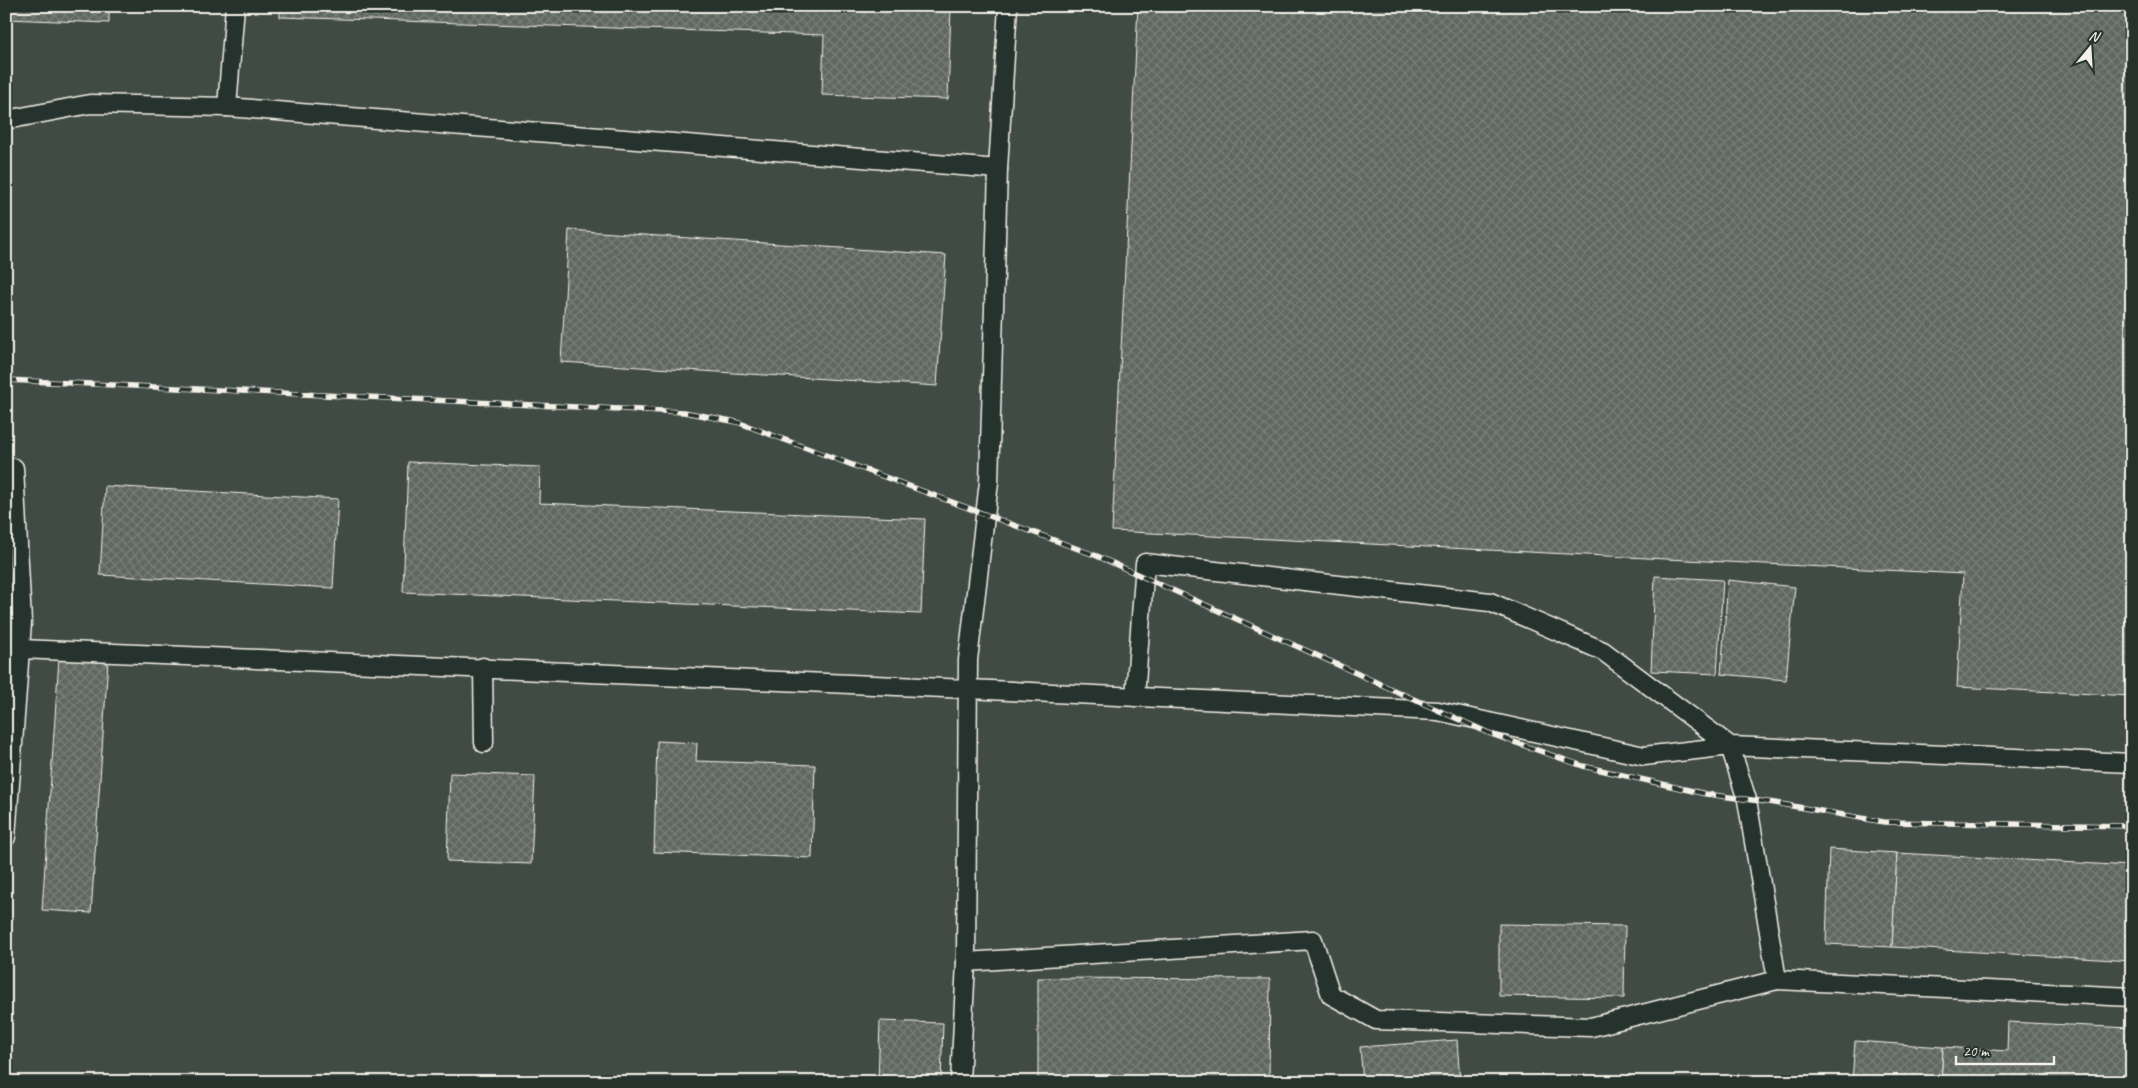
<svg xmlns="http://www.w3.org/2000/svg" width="2138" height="1088" font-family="Caveat,sans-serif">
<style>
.built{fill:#404b44}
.building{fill:url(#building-cross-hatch);stroke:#f4f1e8}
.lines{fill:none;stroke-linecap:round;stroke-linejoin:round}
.lane-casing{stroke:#f4f1e8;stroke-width:21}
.lane{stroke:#26332d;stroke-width:18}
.rail-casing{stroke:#f4f1e8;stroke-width:5.5}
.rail{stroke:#26332d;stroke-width:4;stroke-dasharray:11;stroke-linecap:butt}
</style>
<defs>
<pattern id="building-cross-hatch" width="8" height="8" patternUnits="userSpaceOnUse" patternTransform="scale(1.25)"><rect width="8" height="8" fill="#5f6861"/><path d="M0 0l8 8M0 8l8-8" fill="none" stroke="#777e78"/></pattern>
</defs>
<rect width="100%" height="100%" fill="#323e38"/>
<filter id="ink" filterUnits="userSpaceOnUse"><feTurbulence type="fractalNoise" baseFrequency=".02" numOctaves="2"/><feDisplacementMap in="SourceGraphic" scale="10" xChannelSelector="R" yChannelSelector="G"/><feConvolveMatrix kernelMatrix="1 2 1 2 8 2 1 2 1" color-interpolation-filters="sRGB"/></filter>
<g filter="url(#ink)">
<rect class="built" x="6" y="6" width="2126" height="1076"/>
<g class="building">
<path d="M6 6H109V23L6 19Z"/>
<path d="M280 6H951L948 99 822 95 824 35 280 17Z"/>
<path d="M1138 6H2132V696L1957 687 1963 574 1112 531Z"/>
<path d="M569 230 946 255 937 386 561 362Z"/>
<path d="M408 462 540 467 539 503 925 519 921 614 403 592Z"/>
<path d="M105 486 338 499 333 588 100 575Z"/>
<path d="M1655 576 1723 580 1717 674 1651 671Z"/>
<path d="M1728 580 1795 587 1786 680 1721 674Z"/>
<path d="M59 658 108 661 91 913 42 910Z"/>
<path d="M657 741 697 743 696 761 815 765 812 858 654 852Z"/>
<path d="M450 773 535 776 531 864 447 861Z"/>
<path d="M1829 849 1897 853 1892 947 1826 944Z"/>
<path d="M1897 853 2132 866V961L1892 947Z"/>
<path d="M1499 924 1625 926 1624 998 1499 996Z"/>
<path d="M1038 978 1270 979 1269 1082H1038Z"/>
<path d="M880 1021 943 1023 941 1082H878Z"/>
<path d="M2008 1022 2131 1028 2128 1082H1941L1943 1047 2007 1051Z"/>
<path d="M1457 1040 1460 1082H1363L1360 1047Z"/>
<path d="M1855 1041 1943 1047 1941 1082H1852Z"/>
<path d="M1631 1076V1082H1545Z"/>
</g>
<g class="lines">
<g class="lane-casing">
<g id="lane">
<path d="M227 107 235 6"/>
<path d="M6 120 90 104 227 107 998 169 1008 6"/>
<path d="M6 467 14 468 22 622 6 837"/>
<path d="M20 649 968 689 1438 711 1644 756 1730 746 1747 800 1777 980 1591 1027 1376 1020 1331 995 1313 940 966 962"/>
<path d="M483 667 484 743"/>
<path d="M1135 697 1145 563 1490 602 1603 651 1730 746 2132 763"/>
<path d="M1777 980 2132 997"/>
<path d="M960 1082 966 962 968 660 989 482 998 169"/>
</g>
</g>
<use href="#lane" class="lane"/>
<g class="rail-casing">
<path id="rail" d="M6 380 684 412 737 422 1097 556 1491 734 1583 766 1706 794 1775 803 1884 822 2132 826"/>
</g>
<use href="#rail" class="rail"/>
</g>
</g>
<rect width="2138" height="1088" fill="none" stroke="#26332d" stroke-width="25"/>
<rect x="12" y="12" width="2113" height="1063" fill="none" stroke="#f4f1e8" stroke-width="2" filter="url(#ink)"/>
<g transform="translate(2090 48) rotate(18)" stroke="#26332d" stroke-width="4" paint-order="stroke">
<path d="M0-4L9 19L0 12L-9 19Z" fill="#f4f1e8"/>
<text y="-8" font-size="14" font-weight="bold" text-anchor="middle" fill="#f4f1e8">N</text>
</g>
<path d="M1956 1056v8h98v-8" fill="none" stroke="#f4f1e8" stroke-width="2.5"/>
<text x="1963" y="1056" font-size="15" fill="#f4f1e8" stroke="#26332d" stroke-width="4" paint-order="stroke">20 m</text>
</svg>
